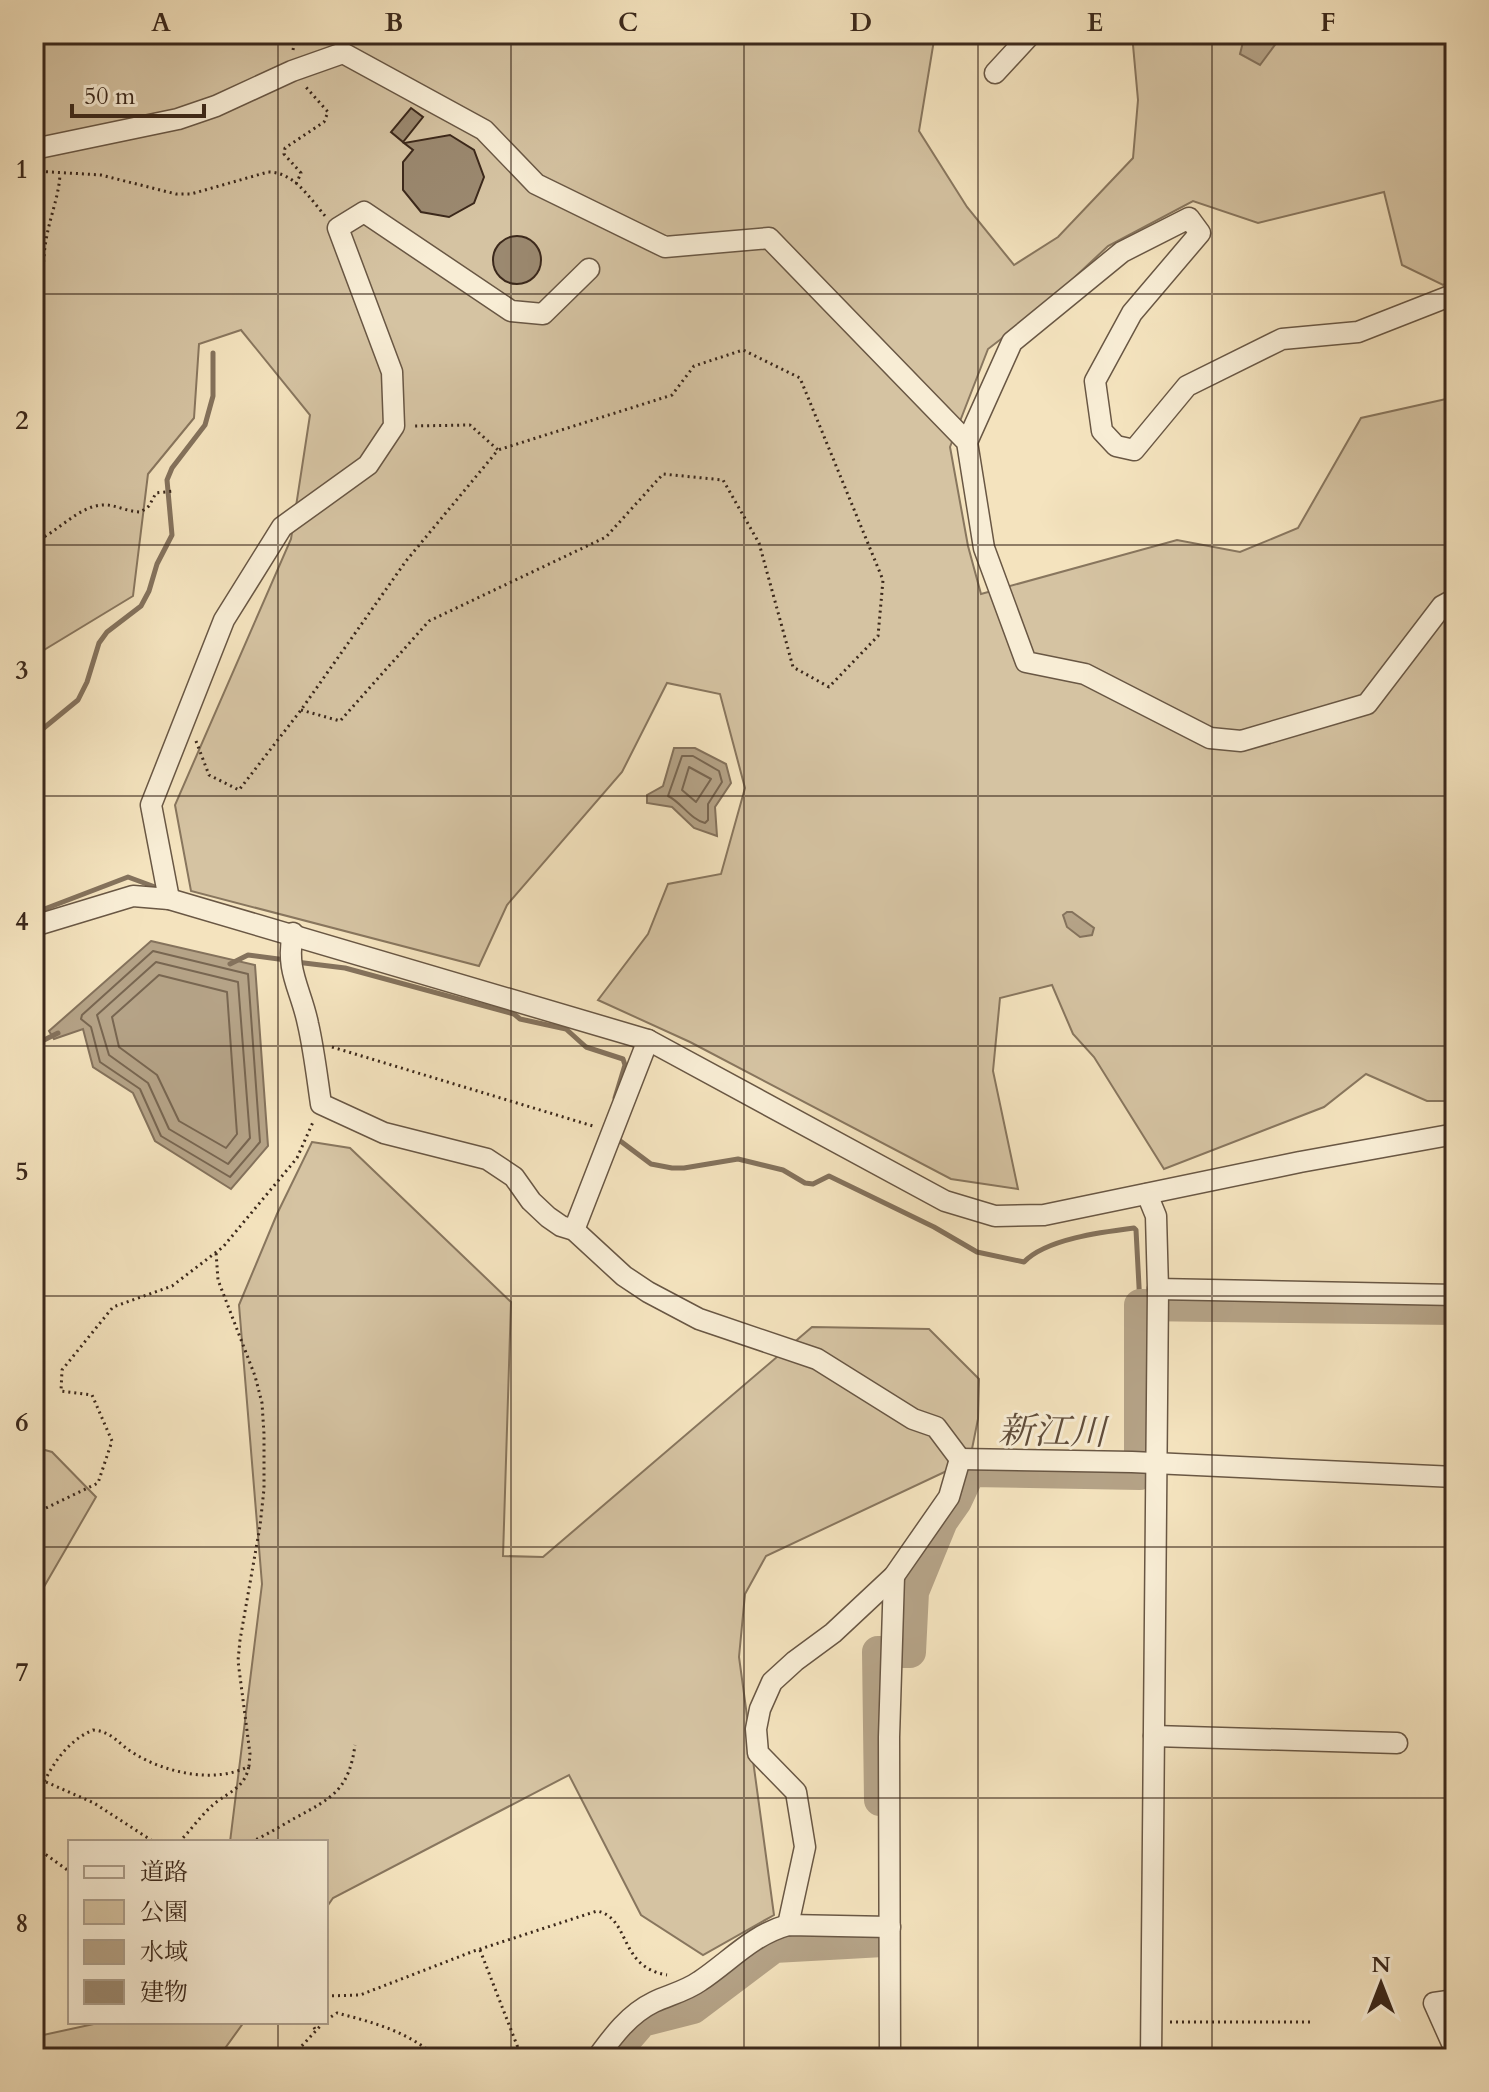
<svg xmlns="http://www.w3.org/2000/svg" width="1489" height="2092" font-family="Cardo,'Noto Serif JP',serif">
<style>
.green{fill:#d5c3a2;stroke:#88765e;stroke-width:2}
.water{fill:#b5a387;stroke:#84725c;stroke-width:2}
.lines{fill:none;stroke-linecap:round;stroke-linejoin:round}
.shore{stroke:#786651;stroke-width:2}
.stream{stroke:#84725c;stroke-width:5}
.river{stroke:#b5a387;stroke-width:32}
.building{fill:#9b8970;stroke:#3b281b;stroke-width:2}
.minor-casing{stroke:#695744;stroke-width:23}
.path{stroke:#3b281b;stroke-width:3;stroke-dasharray:2 4;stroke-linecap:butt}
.minor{stroke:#f8edd5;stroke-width:20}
.grid{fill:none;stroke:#3b281b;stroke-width:2;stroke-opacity:0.55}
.labels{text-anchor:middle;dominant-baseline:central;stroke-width:6;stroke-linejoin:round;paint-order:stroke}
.water-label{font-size:36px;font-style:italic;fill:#604d3b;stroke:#f8edd5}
.neatline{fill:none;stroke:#3b281b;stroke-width:3}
.grid-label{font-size:26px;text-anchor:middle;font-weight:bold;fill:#3b281b}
</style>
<rect width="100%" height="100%" fill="#f4e3be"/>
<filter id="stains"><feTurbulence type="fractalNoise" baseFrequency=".0025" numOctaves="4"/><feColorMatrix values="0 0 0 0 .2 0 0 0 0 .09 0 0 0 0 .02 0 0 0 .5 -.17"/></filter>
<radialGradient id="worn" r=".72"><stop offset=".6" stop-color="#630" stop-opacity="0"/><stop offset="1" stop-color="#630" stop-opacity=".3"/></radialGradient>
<g class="green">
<path d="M34 34H935L919 131 967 207 1014 265 1058 237 1133 158 1138 100 1132 34H1455V279L1443 285 1402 265 1384 192 1258 223 1193 201 1108 246 1043 307 988 349 950 447 968 546 981 594 1177 540 1240 552 1298 528 1361 418 1455 397V1101H1427L1366 1074 1324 1107 1164 1169 1094 1057 1073 1034 1052 985 1000 998 993 1071 1018 1189 951 1179 690 1042 598 1000 648 934 668 884 721 874 745 788 720 694 667 683 622 772 507 905 479 966 191 891 175 805 291 539 310 415 241 330 199 344 194 418 148 474 133 596 34 656Z"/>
<path d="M312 1142 350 1148 511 1302 503 1556 543 1557 812 1327 929 1329 979 1379 978 1419 969 1464 953 1468 766 1556 745 1594 739 1657 774 1915 703 1955 641 1915 569 1775 333 1898 326 1908V1842H230L262 1584 239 1305 277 1214Z"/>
<path d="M34 1447 52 1452 96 1497 34 1604Z"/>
<path d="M103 2022H244L218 2058H34V2037Z"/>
</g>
<g class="water">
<path d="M1245 34H1283L1260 65 1240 54Z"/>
<path d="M674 748H695L726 764 731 783 715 807 717 836 694 828 672 807 647 803V795L663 786Z"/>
<path d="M1067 912H1072L1094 928 1092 935 1080 937 1067 927 1063 915Z"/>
<path d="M151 941 255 965 268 1146 231 1189 155 1141 133 1093 93 1067 83 1029 54 1039 49 1031Z"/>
</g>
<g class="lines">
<g class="shore">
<path d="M682 756H693L719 771 722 782 708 804V820L705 823C691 820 681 802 668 796Z"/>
<path d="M689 767 711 779 696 802 682 790Z"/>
<path d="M153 951 248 974 260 1142 230 1177 161 1136 140 1089 100 1062 91 1027 81 1019 82 1015Z"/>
<path d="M156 962 238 982 250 1138 228 1164 169 1129 148 1083 109 1055 97 1015Z"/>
<path d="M159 975 227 992 237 1134 226 1148 179 1121 157 1075 119 1047 112 1017Z"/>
</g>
<g class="stream">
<path d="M34 736 78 700 87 682 99 643 107 632 141 606 149 591 157 564 172 535 167 480 172 468 205 425 213 396V353"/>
<path d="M34 913 128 877 155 887"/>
<path d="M296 962 345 968 514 1014 520 1019 566 1029 586 1047 623 1059 625 1065 615 1098"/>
<path d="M230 964 248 955 286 960"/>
<path d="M34 1045 58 1033"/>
<path d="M618 1134 619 1140 651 1164 672 1168H684L738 1159 783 1170 805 1183 813 1184 829 1176 934 1227 977 1252 1024 1262C1046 1239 1102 1232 1134 1228L1136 1230 1140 1305"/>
</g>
<g class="river">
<path d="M880 1800 878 1652H910L913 1592 942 1521 956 1501 970 1471 1140 1474V1305L1455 1309"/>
<path d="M610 2058 642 2021 693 2008 774 1947 883 1941"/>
</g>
</g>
<g class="building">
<path d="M411 108 423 117 403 142 391 132Z"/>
<path d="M450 135 474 150 484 177 474 203 449 217 421 212 403 190V162L413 150 404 143Z"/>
<circle cx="517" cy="260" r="24"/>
</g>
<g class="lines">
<g class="minor-casing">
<g id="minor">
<path d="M995 73 1031 34"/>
<path d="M34 149 178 119 216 106 292 71 343 53 484 130 536 184 665 247 769 238 967 442 984 548 1026 662 1085 674 1210 738 1241 741 1367 704 1442 606 1455 599"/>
<path d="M967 442 1012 342 1122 252 1189 218 1200 233 1132 313 1095 381 1102 431 1116 446 1134 450 1187 386 1282 339 1358 332 1455 294"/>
<path d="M169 899 151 805 224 620 282 527 368 465 394 426 392 372 338 228 364 212 511 311 543 314 589 269"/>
<path d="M34 926 133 896 169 899 648 1040 945 1201 995 1216 1044 1215 1300 1162 1455 1134"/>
<path d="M293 933C285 971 301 989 308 1024 314 1050 317 1077 321 1104L384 1133 487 1159 514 1177 531 1201 548 1217 561 1226 574 1230 624 1276 648 1292 699 1319 817 1359 913 1419 936 1427 960 1459"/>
<path d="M1147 1194 1156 1216 1158 1289 1151 2058"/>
<path d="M574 1230 648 1040"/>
<path d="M1158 1289 1455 1295"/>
<path d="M960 1459 1132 1462 1455 1477"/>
<path d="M1154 1736 1397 1743"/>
<path d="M788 1925 805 1847 796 1792 758 1753 756 1729 760 1709 772 1682 795 1661 833 1633 894 1576 949 1497 960 1459"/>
<path d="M1455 2000 1434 2003 1455 2050"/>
<path d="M597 2058C613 2036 629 2014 654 2002 669 1995 686 1991 700 1981 730 1961 752 1935 788 1925L890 1927"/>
<path d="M890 2058 889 1737 894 1576"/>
</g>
</g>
<g class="path">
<path d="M293 50 296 34"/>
<path d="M34 171 101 175 176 194H191L268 172C295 172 310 199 326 217"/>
<path d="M296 184 301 173 284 154 285 148 324 122 328 112 304 85"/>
<path d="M34 327C47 292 40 268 47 235 51 214 59 195 60 174"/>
<path d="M34 542C57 533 77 507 102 505 115 504 127 512 141 512L149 506 156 493 173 491"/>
<path d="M301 710 340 721 429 621 606 537 663 474 723 480 759 543 793 667 829 687 878 636 883 580 800 378 743 350 694 366 672 395 498 450"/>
<path d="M196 741 209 775 239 790 301 710 406 561 498 450 470 425 413 426"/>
<path d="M332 1047 593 1126"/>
<path d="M34 1508H46L98 1483 112 1441 92 1395 61 1391 62 1370 113 1307 172 1286 223 1247 297 1158 313 1122"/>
<path d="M46 1782 94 1803 154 1842"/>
<path d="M34 1803C47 1774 62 1743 93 1730 112 1731 119 1745 135 1754 166 1773 216 1784 249 1766L250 1754 238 1661 240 1640 260 1526 264 1489V1434L262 1403 255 1376 218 1280 216 1252"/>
<path d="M34 1841 45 1854 70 1872"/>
<path d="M179 1842C191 1830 202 1814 215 1803 231 1791 245 1787 249 1766"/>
<path d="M251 1842C266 1835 281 1826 295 1818 332 1798 349 1790 355 1745"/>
<path d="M480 1950 520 2053 519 2058"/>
<path d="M326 1996 360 1995 474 1951 597 1911C631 1918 618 1967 667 1975"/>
<path d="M326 2020 337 2013C372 2022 410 2032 437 2058"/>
<path d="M311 2022 316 2031"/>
<path d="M1170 2022H1310"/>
<path d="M275 2058 298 2050 324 2022"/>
</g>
<use href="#minor" class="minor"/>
</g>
<path class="grid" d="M278 34V1842M511 34V2058M744 34V2058M978 34V2058M1212 34V2058M34 294H1455M34 545H1455M34 796H1455M34 1046H1455M34 1296H1455M34 1547H1455M34 1798H1455M278 2022V2058"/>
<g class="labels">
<g class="water-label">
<text transform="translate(1052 1432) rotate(1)">新江川</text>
</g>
</g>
<rect width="1489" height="2092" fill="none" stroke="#f4e3be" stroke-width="88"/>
<rect x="68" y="1840" width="260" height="184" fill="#f8edd5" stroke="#ac9e8b" stroke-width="2"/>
<rect x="84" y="1866" width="40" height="12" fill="#f8edd5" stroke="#ac9e8b" stroke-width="2"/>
<text x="140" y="1880" font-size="24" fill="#3b281b">道路</text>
<rect x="84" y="1900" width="40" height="24" fill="#d5c3a2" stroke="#ac9e8b" stroke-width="2"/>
<text x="140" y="1920" font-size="24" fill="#3b281b">公園</text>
<rect x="84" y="1940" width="40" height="24" fill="#b5a387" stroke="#ac9e8b" stroke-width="2"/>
<text x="140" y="1960" font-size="24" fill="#3b281b">水域</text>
<rect x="84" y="1980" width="40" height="24" fill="#9b8970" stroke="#ac9e8b" stroke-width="2"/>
<text x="140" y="2000" font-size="24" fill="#3b281b">建物</text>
<g transform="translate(1381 1984)" stroke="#f8edd5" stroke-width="6" paint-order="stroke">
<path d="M0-6L14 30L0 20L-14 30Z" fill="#3b281b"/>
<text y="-12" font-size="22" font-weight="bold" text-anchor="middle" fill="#3b281b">N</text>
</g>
<path d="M72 104v12h132v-12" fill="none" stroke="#3b281b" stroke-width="4"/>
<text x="84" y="104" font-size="24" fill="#3b281b" stroke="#f8edd5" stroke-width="6" paint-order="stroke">50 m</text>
<rect x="44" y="44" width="1401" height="2004" class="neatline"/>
<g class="grid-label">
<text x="161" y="31">A</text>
<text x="394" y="31">B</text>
<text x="628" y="31">C</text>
<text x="861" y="31">D</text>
<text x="1095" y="31">E</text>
<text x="1328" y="31">F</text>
<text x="22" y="178">1</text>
<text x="22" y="429">2</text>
<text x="22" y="679">3</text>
<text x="22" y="930">4</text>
<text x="22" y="1180">5</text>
<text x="22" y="1431">6</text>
<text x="22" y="1681">7</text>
<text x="22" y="1932">8</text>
</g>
<rect width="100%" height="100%" filter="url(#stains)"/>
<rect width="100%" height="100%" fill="url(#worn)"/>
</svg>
